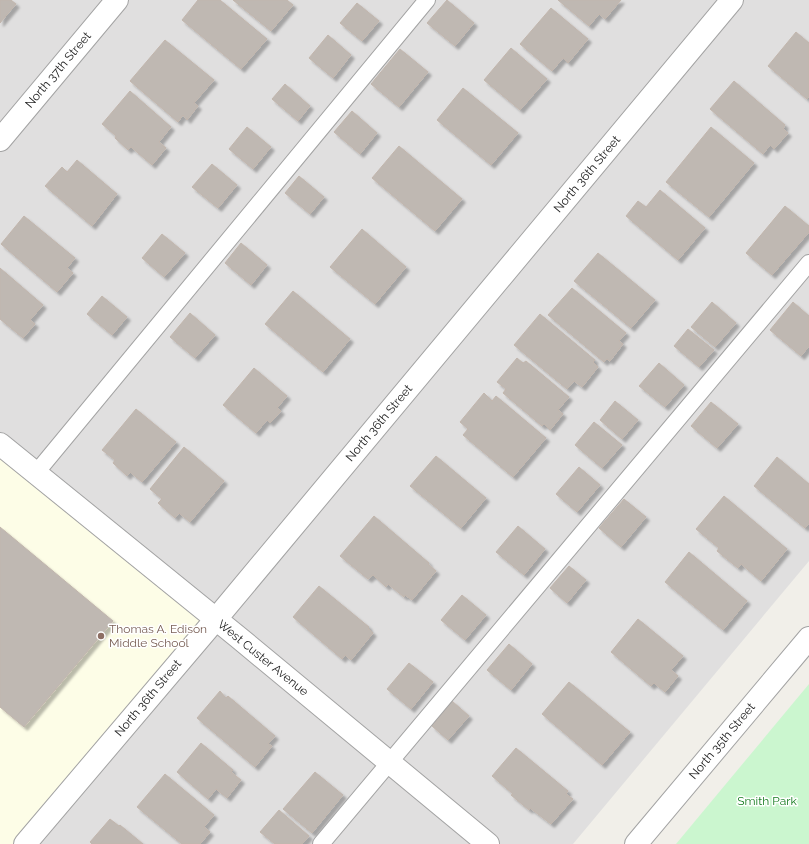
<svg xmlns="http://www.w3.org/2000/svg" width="809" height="844" font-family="Raleway,sans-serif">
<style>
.residential{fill:#e0dfdf}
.education{fill:#fdfde7}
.park{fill:#cbf6cf}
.building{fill:#bfb8b2;stroke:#c2b6ad;filter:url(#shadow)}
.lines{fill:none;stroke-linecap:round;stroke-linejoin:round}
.service-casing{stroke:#a3a3a3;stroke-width:18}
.minor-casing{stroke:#a3a3a3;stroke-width:24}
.tertiary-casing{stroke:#a3a3a3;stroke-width:24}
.service{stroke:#fff;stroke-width:16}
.minor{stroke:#fff;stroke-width:22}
.tertiary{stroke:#fff;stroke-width:22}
.education-dot{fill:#8d6e63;stroke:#fff;stroke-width:1.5}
.labels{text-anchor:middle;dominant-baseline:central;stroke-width:3;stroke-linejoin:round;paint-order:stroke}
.street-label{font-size:12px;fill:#222;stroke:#fff}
.education-label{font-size:12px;fill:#785e54;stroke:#fff;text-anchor:start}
.park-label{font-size:12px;fill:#157b1f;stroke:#fff}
</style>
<defs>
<filter id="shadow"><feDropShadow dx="3.5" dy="3.5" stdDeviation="1" flood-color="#0004"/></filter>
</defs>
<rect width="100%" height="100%" fill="#f1efe9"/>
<path class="residential" d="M0 0H809V561L573 844H25L0 444Z"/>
<path class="education" d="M0 444 216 619 25 844H0Z"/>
<path class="park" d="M809 684V844H676Z"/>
<g class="building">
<path d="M0 0H11L16 4 0 23Z"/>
<path d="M198 0H220L267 39 241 69 182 20Z"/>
<path d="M233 0H287L293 5 271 31Z"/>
<path d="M447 0 474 23 455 46 427 23Z"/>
<path d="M558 0H621L605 19 599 14 589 26Z"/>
<path d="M357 3 379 21 362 41 340 23Z"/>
<path d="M551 8 588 39 568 63 563 58 552 71 520 44Z"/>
<path d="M796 32 809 43V96L807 99 768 66Z"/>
<path d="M328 35 351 55 333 78 309 58Z"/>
<path d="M165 40 214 80 194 103 198 106 187 120 183 115 178 122 130 81Z"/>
<path d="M511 48 547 79 520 110 484 80Z"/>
<path d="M400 49 428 72 399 107 371 84Z"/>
<path d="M734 81 785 125 783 129 788 133 774 149 770 145 763 154 710 109Z"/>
<path d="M285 84 310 106 298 121 272 99Z"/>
<path d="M463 88 518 133 491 165 437 120Z"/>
<path d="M130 91 171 127 159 142 166 148 152 165 131 147 128 150 115 138 116 136 102 124Z"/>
<path d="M352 111 377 133 360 154 334 132Z"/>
<path d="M247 127 271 147 253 169 229 149Z"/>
<path d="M711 127 754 163 709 217 666 182Z"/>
<path d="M399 146 462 199 435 231 372 178Z"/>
<path d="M77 160 117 194 92 226 45 186 62 167 67 172Z"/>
<path d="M212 164 237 185 218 208 192 187Z"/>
<path d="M299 176 324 197 310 214 285 193Z"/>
<path d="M660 190 705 228 678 260 626 216 638 201 646 207Z"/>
<path d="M785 206 809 226V232L772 275 746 253Z"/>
<path d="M24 216 75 258 67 268 73 273 57 292 1 244Z"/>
<path d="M362 229 406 267 375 304 330 267Z"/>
<path d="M162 234 185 253 164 277 142 258Z"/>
<path d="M241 243 267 265 251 285 225 263Z"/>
<path d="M598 253 655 300 631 328 574 281Z"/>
<path d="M0 268 43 305 30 320 35 324 23 338 0 319Z"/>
<path d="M572 288 626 333 619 341 623 344 610 361 607 359 604 362 548 315Z"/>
<path d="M293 291 350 339 323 372 265 324Z"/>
<path d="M102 296 127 317 112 335 87 314Z"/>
<path d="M712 302 736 323 715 347 691 327Z"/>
<path d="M793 302 809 316V346L801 356 770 330Z"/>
<path d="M190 313 215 335 195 358 170 337Z"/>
<path d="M540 314 595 360 593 362 598 367 582 387 574 381 567 389 514 345Z"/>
<path d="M688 329 714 350 699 367 674 346Z"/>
<path d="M517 358 523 363 526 361 569 397 558 410 563 414 550 430 544 424 542 426 503 393 506 389 497 382Z"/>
<path d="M659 363 684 385 665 407 639 386Z"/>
<path d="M254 368 287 396 277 408 281 411 270 423 267 420 256 433 223 405Z"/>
<path d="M484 393 492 401 496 396 546 438 513 477 463 435 468 429 460 422Z"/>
<path d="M615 401 638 420 622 439 600 420Z"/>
<path d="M711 402 738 424 717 448 691 426Z"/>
<path d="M136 409 176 442 142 482 130 472 127 476 113 463 115 460 102 450Z"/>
<path d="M594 422 622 445 602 468 575 445Z"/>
<path d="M184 447 224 481 190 522 179 513 175 518 158 503 162 499 150 489Z"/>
<path d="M436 456 486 498 461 528 410 486Z"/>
<path d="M777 457 809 484V523L805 528 754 486Z"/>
<path d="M579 467 600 485 577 512 556 494Z"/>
<path d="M724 496 787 549 761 581 741 564 738 568 717 551 719 548 696 529Z"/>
<path d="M624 499 646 517 621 547 599 528Z"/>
<path d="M374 516 429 563 428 564 436 571 412 600 405 595 404 597 388 584 386 587 373 575 368 579 340 556Z"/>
<path d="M518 526 545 549 524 575 496 552Z"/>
<path d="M0 527 113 621 24 727 0 707Z"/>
<path d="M689 552 747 601 723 630 665 582Z"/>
<path d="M569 566 586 580 567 603 550 588Z"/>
<path d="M319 586 369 627 368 628 373 633 351 660 345 655 342 659 293 617Z"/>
<path d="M462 595 486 615 465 640 441 620Z"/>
<path d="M638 619 683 656 671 670 678 676 665 692 654 683 651 686 611 652Z"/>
<path d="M509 644 532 664 511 690 487 670Z"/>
<path d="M409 663 433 682 411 709 387 689Z"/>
<path d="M569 682 630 732 602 765 542 714Z"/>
<path d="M220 691 226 698 228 696 275 736 268 744 272 746 255 767 197 718Z"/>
<path d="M452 701 469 716 448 740 432 726Z"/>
<path d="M201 743 233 770 231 772 241 780 227 798 216 789 208 799 177 772Z"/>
<path d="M516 748 568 791 566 794 573 799 551 824 530 808 529 810 511 795 513 794 492 776Z"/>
<path d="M315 772 343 795 312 833 283 809Z"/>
<path d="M165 774 214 815 204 827 210 832 200 844H182L137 807Z"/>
<path d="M279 810 309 836 302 844H275L260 832Z"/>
<path d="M110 819 119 826 120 825 143 844H92L90 842Z"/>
</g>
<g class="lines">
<g class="service-casing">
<g id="service">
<path d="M36 473 427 0"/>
<path d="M321 844 809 263"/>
</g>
</g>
<g class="minor-casing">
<g id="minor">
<path d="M0 140 117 0"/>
<path d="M0 444 238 637 488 844"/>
<path d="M25 844 216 619 732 0"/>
</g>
</g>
<g class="tertiary-casing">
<path id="tertiary" d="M636 844 809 638"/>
</g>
<use href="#service" class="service"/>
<use href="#minor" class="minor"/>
<use href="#tertiary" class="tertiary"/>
</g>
<circle class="education-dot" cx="101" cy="636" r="4"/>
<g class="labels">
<g class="street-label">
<text transform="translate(58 70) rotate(-50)">North 37th Street</text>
<text transform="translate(587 174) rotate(-50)">North 36th Street</text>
<text transform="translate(379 423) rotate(-50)">North 36th Street</text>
<text transform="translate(263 658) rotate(39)">West Custer Avenue</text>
<text transform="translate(148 698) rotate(-50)">North 36th Street</text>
<text transform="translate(722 741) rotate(-50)">North 35th Street</text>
</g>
<g class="education-label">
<text x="109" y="629">Thomas A. Edison<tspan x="109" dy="14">Middle School</tspan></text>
</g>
<g class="park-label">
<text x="767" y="801">Smith Park</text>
</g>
</g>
</svg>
